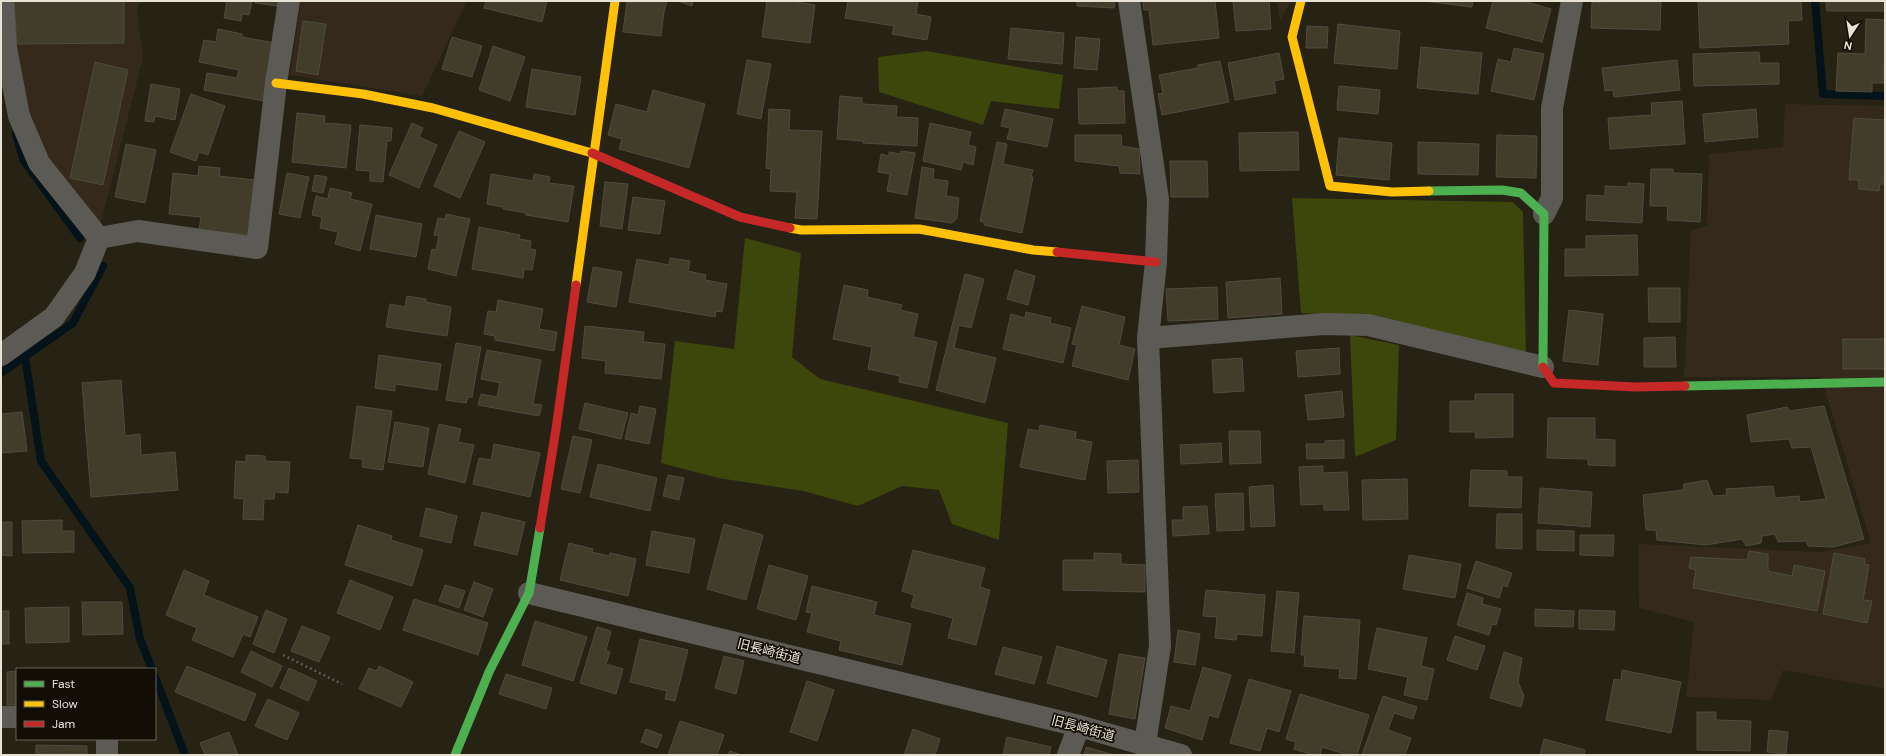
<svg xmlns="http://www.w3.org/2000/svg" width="1886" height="756" font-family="'DM Sans','Noto Sans JP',sans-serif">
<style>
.commercial{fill:#35291c}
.green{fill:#3d460b}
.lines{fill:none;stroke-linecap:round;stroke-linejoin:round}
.stream{stroke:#031319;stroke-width:8}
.building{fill:#423c2b;stroke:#4f4b3f}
.path{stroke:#5c5951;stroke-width:2.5;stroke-dasharray:2 3;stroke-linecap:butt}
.street{stroke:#5c5a55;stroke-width:22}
.fast{stroke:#4caf50;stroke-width:9}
.slow{stroke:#ffc107;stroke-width:9}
.jam{stroke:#c62828;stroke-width:9}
.labels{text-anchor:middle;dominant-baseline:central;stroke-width:3.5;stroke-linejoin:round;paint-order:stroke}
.street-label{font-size:13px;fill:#e8e2d4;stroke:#120e05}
</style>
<rect width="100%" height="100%" fill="#262214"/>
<g class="commercial">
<path d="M11 1H140L137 10 143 58 99 230 39 153 14 76Z"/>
<path d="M301 1H467L422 96 290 75Z"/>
<path d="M1277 1H1291L1280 21Z"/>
<path d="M1785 104 1885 106V689L1783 670 1771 700 1686 697 1694 622 1639 608 1638 544 1820 552 1871 543 1821 377H1684L1691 230 1707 226 1709 154 1783 147Z"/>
</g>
<g class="green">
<path d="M927 51 1063 75 1059 109 991 101 983 125 879 92 878 57Z"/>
<path d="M1292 198 1513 202 1523 212 1526 355 1362 316 1301 313Z"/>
<path d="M745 238 801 253 792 357 820 379 1008 423 999 540 952 524 939 490 902 486 858 506 803 491 718 478 661 463 675 341 734 349Z"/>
<path d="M1350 335 1399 345 1396 440 1355 457Z"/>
</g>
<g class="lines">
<g class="stream">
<path d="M1815 1 1823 94 1885 96"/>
<path d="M16 134 24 161 80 238"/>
<path d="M25 357 41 461 130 588 140 639 152 669"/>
<path d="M1 373 73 323 103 266"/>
<path d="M155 677 185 755"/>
</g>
</g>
<g class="building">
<path d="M14 1H124V43L17 44Z"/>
<path d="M227 1H252L249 15 242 14 241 21 224 18Z"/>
<path d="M255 1H278V6L255 3Z"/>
<path d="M486 1H547L542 22 484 8Z"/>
<path d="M636 1H667L664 12 661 36 623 32 627 2 635 3Z"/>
<path d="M678 1H693L692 6Z"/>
<path d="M767 1H790L815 5 810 43 762 37Z"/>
<path d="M848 1H918L916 14 931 17 927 40 892 34 894 26 845 18Z"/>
<path d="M1077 1H1115L1114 8 1077 6Z"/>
<path d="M1143 1H1215L1219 38 1153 45 1149 10H1144Z"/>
<path d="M1233 1H1269L1271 29 1236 31Z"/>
<path d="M1424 1H1473L1472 7Z"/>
<path d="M1493 1H1523L1551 9 1542 42 1486 28Z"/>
<path d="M1606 1H1661L1660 30 1591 28 1592 2 1606 3Z"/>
<path d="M1698 1H1801L1802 20 1788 21 1789 44 1700 48Z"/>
<path d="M1826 1H1885V11H1827Z"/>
<path d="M1866 19 1885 20 1884 83H1872V92L1836 91 1838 53 1865 54Z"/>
<path d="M303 21 326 24 318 75 296 71Z"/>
<path d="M1338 24 1400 31 1397 69 1334 63Z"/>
<path d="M1307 26 1328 27 1327 48H1306Z"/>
<path d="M1011 28 1064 33 1062 64 1008 59Z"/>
<path d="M218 29 242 34V37L275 43 264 101 204 90 207 73 237 78 239 70 199 62 204 40 216 42Z"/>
<path d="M452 37 482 46 472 77 442 69Z"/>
<path d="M1076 37 1100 39 1097 70 1074 68Z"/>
<path d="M493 46 525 57 510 101 479 90Z"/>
<path d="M1421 47 1482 53 1478 94 1417 88Z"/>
<path d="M1514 48 1544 54 1534 100 1491 91 1498 59 1511 62Z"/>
<path d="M1759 52 1760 63H1779V84L1694 86 1693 54Z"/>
<path d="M1279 53 1284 79 1274 81 1276 93 1235 100 1228 63Z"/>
<path d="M747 60 771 64 761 119 737 114Z"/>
<path d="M1677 60 1680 90 1614 97 1613 90 1605 91 1602 68Z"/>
<path d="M1220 61 1229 102 1162 115 1158 94 1163 93 1159 75 1198 68V65Z"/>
<path d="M95 62 128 70 103 185 70 178Z"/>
<path d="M532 69 581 77 575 115 526 107Z"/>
<path d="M151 84 180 89 175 120 155 116 154 122 145 121Z"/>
<path d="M1339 86 1380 90 1378 114 1337 110Z"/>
<path d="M1117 87V91H1124L1125 123 1079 124 1078 89Z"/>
<path d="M653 90 705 104 689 168 619 149 622 139 608 135 616 104 647 112Z"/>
<path d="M191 94 225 106 208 155 199 152 196 161 170 152Z"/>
<path d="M840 96 862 98V104L897 106 896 117 918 118 917 146 863 143V141L837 139Z"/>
<path d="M1682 101 1685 144 1610 149 1608 118 1652 115 1651 103Z"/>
<path d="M769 109 790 110 789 130 822 131 817 219 795 218 797 192 770 191 771 169 766 168Z"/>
<path d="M1005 109 1053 119 1047 147 1007 139 1010 128 1001 126Z"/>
<path d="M1756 109 1758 137 1705 142 1703 114Z"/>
<path d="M297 113 325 116 324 123 351 125 346 168 292 162Z"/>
<path d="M1854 118 1885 120V184H1880L1879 191 1859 189V180H1849Z"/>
<path d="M412 123 423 128 419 137 437 145 419 188 389 175Z"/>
<path d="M930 123 971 132 968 145 976 147 973 165 963 162 961 170 923 161Z"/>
<path d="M360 125 392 128 391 141H387L383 182 370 181V171L356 170Z"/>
<path d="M459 131 485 142 460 198 434 186Z"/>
<path d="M1298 132 1299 170 1240 171 1239 133Z"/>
<path d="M1075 135H1121L1122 146 1139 149 1140 174 1120 173 1119 166 1075 161Z"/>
<path d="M1497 135 1537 136 1536 178 1496 177Z"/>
<path d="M1339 138 1392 143 1389 180 1336 175Z"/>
<path d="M997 142 1007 144 1003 164 1033 170 1031 177H1033L1022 233 984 225V222L980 221Z"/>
<path d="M1418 142 1479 144 1478 175 1418 174Z"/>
<path d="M126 144 156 150 145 203 115 197Z"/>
<path d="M901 151 915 153 907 195 887 191 890 174 878 172 881 154 889 156V152L901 154Z"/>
<path d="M1170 161H1207L1208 197H1171Z"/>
<path d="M199 166 220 168 219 176 255 180 249 235 199 230 201 217 169 214 173 173 198 176Z"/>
<path d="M922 167 934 169 933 179 948 181 946 196 959 198 957 218 952 223 915 218Z"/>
<path d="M1651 169H1673V173L1702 174 1700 222 1667 220 1668 206H1650Z"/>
<path d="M287 173 309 177 300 218 279 214Z"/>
<path d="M491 174 533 181 534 174 550 177 549 183 574 186 568 222 526 215V213L503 209V207L487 204Z"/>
<path d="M315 175 327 177 323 193 312 191Z"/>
<path d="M605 182 628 184 622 229 600 226Z"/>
<path d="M1628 183 1644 184 1642 223 1586 220 1587 195 1605 196V186L1628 187Z"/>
<path d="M330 188 352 193 350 199 372 204 360 251 335 244 338 232 320 228 322 217 312 215 316 196 328 199Z"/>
<path d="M633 197 665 201 660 234 628 230Z"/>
<path d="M446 214 470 219 456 276 428 269 432 249 436 250 439 236 434 235 438 218 445 219Z"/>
<path d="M376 215 422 224 416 257 370 249Z"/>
<path d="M479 227 520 235 519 239 531 241 530 249 536 250 532 270 524 269 523 278 472 269Z"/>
<path d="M1637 235 1638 275 1565 276V249H1586V236Z"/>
<path d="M670 258 690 261 688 271 706 275 705 280 727 284 722 312 716 311 715 317 629 302 637 259 669 265Z"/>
<path d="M593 267 622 272 616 307 587 302Z"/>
<path d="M1015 270 1035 276 1028 305 1007 299Z"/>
<path d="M965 274 984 279 971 328 959 325 954 348 996 358 985 403 936 390Z"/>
<path d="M1280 278 1282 314 1228 318 1226 282Z"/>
<path d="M844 285 868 290 867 297 902 305 900 310 918 314 913 337 937 342 927 388 899 382 900 376 868 369 872 347 833 339Z"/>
<path d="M1217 287 1218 319 1168 321 1166 289Z"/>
<path d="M1648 288H1680V322H1649Z"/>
<path d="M407 296 426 299V302L451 307 447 336 386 327 390 304 405 307Z"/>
<path d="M498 300 543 309 539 329 557 332 554 351 495 340V336L484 334 488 311 496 312Z"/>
<path d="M1082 306 1125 317 1119 345 1135 349 1128 380 1072 366 1077 345 1072 344Z"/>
<path d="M1569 310 1603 314 1598 365 1563 361Z"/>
<path d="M1026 312 1051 318 1050 323 1071 328 1063 363 1003 349 1011 314 1025 318Z"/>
<path d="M585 326 644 332 643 342 665 344 661 379 605 373 606 361 582 358Z"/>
<path d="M1675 337 1676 367H1644V338Z"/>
<rect x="1843" y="339" width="42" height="30"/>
<path d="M456 343 481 347 472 397H468L466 403 446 400Z"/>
<path d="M1339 348 1340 374 1298 377 1296 351Z"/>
<path d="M487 350 541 360 533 404 542 405 539 416 478 405 481 394 497 397 500 383 481 379Z"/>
<path d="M379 355 441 364 437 390 395 384V391L375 388Z"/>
<path d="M1242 358 1244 391 1214 393 1212 360Z"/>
<path d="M121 380 125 436 140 434 141 455 175 452 178 490 91 497 82 383Z"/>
<path d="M1342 391 1344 417 1308 420 1305 395Z"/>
<path d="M1475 394H1513V437L1475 438 1476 432H1450V401H1475Z"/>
<path d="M585 403 628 413 621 439 579 429Z"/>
<path d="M357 406 392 411 383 470 362 467 363 459 350 458Z"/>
<path d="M640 406 656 409 649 444 625 439 631 413 638 415Z"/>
<path d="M1824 406 1864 539 1833 547 1808 546 1806 541 1778 542 1775 534 1762 536 1761 543 1746 546 1742 539 1706 545 1657 540 1656 530H1646L1643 495 1683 490 1684 484 1707 480 1713 496 1727 495 1726 489 1773 486 1775 498 1799 496 1800 502 1826 499 1811 447 1792 448 1789 439 1751 442 1747 415 1787 407 1789 411Z"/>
<path d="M22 412 27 451 1 453V414Z"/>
<path d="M1548 418H1595V439L1615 440V466L1588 465V459L1547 458Z"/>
<path d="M395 422 429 428 423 467 388 462Z"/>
<path d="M439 424 461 429 458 442 474 445 465 483 428 474Z"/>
<path d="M1040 425 1076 432 1075 439 1092 442 1085 480 1020 467 1028 429 1039 431Z"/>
<path d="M1229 431H1260L1261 463 1230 464Z"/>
<path d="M573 436 592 440 580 493 561 489Z"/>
<path d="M1344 440V458L1307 459 1306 444H1325V441Z"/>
<path d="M1221 443 1222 462 1181 464 1180 445Z"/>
<path d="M494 444 540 453 530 497 473 484 479 458 491 460Z"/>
<path d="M246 455 265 456V461L290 462 288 493 275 492 274 499H264L263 520 243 519 244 499 234 498 236 461 246 462Z"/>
<path d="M1138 460 1139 492 1108 493 1107 461Z"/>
<path d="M598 464 657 478 650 511 590 497Z"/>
<path d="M1323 466V473L1347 472 1349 510H1324V504L1301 505 1299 467Z"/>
<path d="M1471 470 1507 471V477H1522L1521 508 1469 506Z"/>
<path d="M668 475 684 478 679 500 663 496Z"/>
<path d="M1407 479 1408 519 1363 520 1362 480Z"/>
<path d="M1273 485 1275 526 1251 527 1249 487Z"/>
<path d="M1540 488 1592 492 1590 527 1538 523Z"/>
<path d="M1243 493 1244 530 1217 531 1215 494Z"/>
<path d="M1207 506 1209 534 1173 536 1172 520H1183V507Z"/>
<path d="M426 508 457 516 451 543 420 536Z"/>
<path d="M482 512 525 522 517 555 474 545Z"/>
<path d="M1497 514H1522V549L1496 548Z"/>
<path d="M62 520V531H74V552L23 553 22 521Z"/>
<path d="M1 522H12V556L1 555Z"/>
<path d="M724 524 763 535 746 600 707 589Z"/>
<path d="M358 525 392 536 391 540 423 550 412 586 345 565Z"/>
<path d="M1537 530 1574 531V551L1537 550Z"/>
<path d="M652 531 695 539 689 573 646 565Z"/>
<path d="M1580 535H1614L1613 556 1580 555Z"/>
<path d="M569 543 593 549 592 552 609 556 610 553 636 559 628 596 560 580Z"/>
<path d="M913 550 985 568 980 587 990 590 976 645 948 638 953 618 911 607 914 595 902 591Z"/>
<path d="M1749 551 1768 554V571L1792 576 1794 565 1825 571 1817 611 1693 588 1696 570 1689 568 1691 557 1747 560Z"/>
<path d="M1094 553 1121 554V564L1145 565V592L1063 590V560H1094Z"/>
<path d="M1834 553 1865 559 1864 564 1869 565 1863 600 1872 601 1867 623 1823 614Z"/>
<path d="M1409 555 1461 564 1455 598 1403 589Z"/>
<path d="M1476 561 1512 573 1507 587 1503 585 1499 598 1467 588Z"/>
<path d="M769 565 808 576 796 620 757 609Z"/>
<path d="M184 570 209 581 204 595 258 617 250 637 243 634 233 657 192 640 197 628 166 615Z"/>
<path d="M350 580 393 597 380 630 337 613Z"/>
<path d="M474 582 493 589 483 617 464 610Z"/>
<path d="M445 585 465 591 459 608 439 601Z"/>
<path d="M812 586 877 602 874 615 911 624 902 665 839 650 841 641 807 632 812 613 806 612Z"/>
<path d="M1206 590 1265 595 1262 636 1237 634 1236 640 1215 638 1217 617 1203 616Z"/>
<path d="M1277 591 1299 593 1294 653 1271 651Z"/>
<path d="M1467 593 1483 598 1482 604 1501 609 1496 625 1492 624 1489 635 1457 625Z"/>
<path d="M414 599 488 623 478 655 403 630Z"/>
<path d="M82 602H122L123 634 83 635Z"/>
<path d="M69 607V642L26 643 25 608Z"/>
<path d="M1535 609 1574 611 1573 627 1535 626Z"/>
<path d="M266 610 287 619 274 653 253 644Z"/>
<path d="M1579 610 1615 611 1614 630 1579 629Z"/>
<rect x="1" y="611" width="8" height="33"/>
<path d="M1304 616 1360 620 1356 679 1339 678 1340 669 1304 666 1305 655H1301Z"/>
<path d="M535 621 587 637 573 681 522 665Z"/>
<path d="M302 626 330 637 319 662 291 651Z"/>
<path d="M597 627 611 631 606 650 610 652 606 664 623 669 616 694 580 683Z"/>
<path d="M1377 628 1427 638 1421 666 1434 669 1427 700 1404 695 1408 677 1368 669Z"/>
<path d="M1178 630 1200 634 1195 665 1174 662Z"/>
<path d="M1455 636 1485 646 1477 670 1447 660Z"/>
<path d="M640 639 688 650 675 701 665 699 667 691 630 682Z"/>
<path d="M1057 646 1107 660 1097 697 1047 683Z"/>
<path d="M1003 647 1042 657 1034 684 995 674Z"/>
<path d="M251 651 282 666 272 687 241 672Z"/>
<path d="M1504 652 1522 658 1518 682 1524 696 1521 707 1490 698Z"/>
<path d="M1119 654 1145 658 1135 719 1109 714Z"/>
<path d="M724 656 744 661 736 694 715 688Z"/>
<path d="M187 666 256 694 245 721 175 692Z"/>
<path d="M379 666 413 682 401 707 359 689 369 668 376 671Z"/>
<path d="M1203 667 1231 675 1218 718 1209 715 1202 740 1165 728 1171 706 1190 711Z"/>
<path d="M289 668 317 681 308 701 280 688Z"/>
<path d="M1622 670 1681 682 1671 733 1606 720 1614 679 1621 680Z"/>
<path d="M17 671V705H7V672Z"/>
<path d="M506 674 552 688 546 709 499 694Z"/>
<path d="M1249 679 1291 691 1279 732 1267 728 1260 751 1230 743Z"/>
<path d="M807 681 834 690 817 741 790 732Z"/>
<path d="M1300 694 1369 715 1357 755H1348L1322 747 1320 755H1313L1294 749 1296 742 1286 739Z"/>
<path d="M1383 696 1417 707 1413 719 1394 713 1388 730 1411 738 1405 755H1362Z"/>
<path d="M268 699 299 713 287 740 255 726Z"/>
<path d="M1697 712H1716V720L1751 721 1750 751 1697 750Z"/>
<path d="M680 721 724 735 717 755H668Z"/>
<path d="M646 729 662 735 657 748 641 742Z"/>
<path d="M913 729 940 739 935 755H904Z"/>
<path d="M1769 730 1788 732 1786 754 1767 752Z"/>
<path d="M229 732 238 755H205L200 743Z"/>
<path d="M1007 737 1051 747 1049 755H1003Z"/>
<path d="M1544 739 1585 750 1584 755H1540Z"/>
<path d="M36 745 87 746V755H36Z"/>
<path d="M1086 747 1114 755H1084Z"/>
<path d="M730 751 741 755H728Z"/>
</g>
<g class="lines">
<path class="path" d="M283 655 342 684"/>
<g class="street">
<path d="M3 1 6 48 19 116 39 163 99 238"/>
<path d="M1129 1 1158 199 1156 262 1148 338 1160 646 1145 744"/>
<path d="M1544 214 1552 198V108L1572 1"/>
<path d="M1148 338 1324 324 1368 325 1543 367"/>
<path d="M1 355 54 317 85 273 99 238 138 231 257 248 276 83 289 1"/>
<path d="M529 593 1079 726 1181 755"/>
<path d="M1 717H17"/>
<path d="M107 755V739"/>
<path d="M1068 755 1079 726"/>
</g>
<g class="fast">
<path d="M1429 191 1502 190 1521 193 1544 214 1543 367"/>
<path d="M1685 386 1885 382"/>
<path d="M455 755 489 672 529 593 540 528"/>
</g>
<g class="slow">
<path d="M1301 1 1292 37 1330 186 1392 192 1429 191"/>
<path d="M276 83 363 94 433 108 592 153"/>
<path d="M790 228 801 230 919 229 1033 250 1057 252"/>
<path d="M576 285 615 1"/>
</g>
<g class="jam">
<path d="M592 153 740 217 790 228"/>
<path d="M1057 252 1156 262"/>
<path d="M1543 367 1554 383 1635 387 1685 386"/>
<path d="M540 528 556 429 576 285"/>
</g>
</g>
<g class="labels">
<g class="street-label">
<text transform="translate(769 651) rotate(14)">旧長崎街道</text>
<text transform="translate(1083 728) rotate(15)">旧長崎街道</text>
</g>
</g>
<rect width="1886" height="756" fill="none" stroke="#e8e2d4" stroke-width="4"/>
<rect x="16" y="668" width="140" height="72" fill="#120e05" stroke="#686358"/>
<rect x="24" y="681" width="20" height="6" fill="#4caf50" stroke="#686358"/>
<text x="52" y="688" font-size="12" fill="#e8e2d4">Fast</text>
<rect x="24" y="701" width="20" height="6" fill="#ffc107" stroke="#686358"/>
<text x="52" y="708" font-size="12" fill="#e8e2d4">Slow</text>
<rect x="24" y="721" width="20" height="6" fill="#c62828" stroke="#686358"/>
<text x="52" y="728" font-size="12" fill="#e8e2d4">Jam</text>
<g transform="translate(1850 36) rotate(192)" stroke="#120e05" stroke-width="3" paint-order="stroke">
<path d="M0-3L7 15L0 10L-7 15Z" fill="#e8e2d4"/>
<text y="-6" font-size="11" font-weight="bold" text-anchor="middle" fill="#e8e2d4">N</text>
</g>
</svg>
